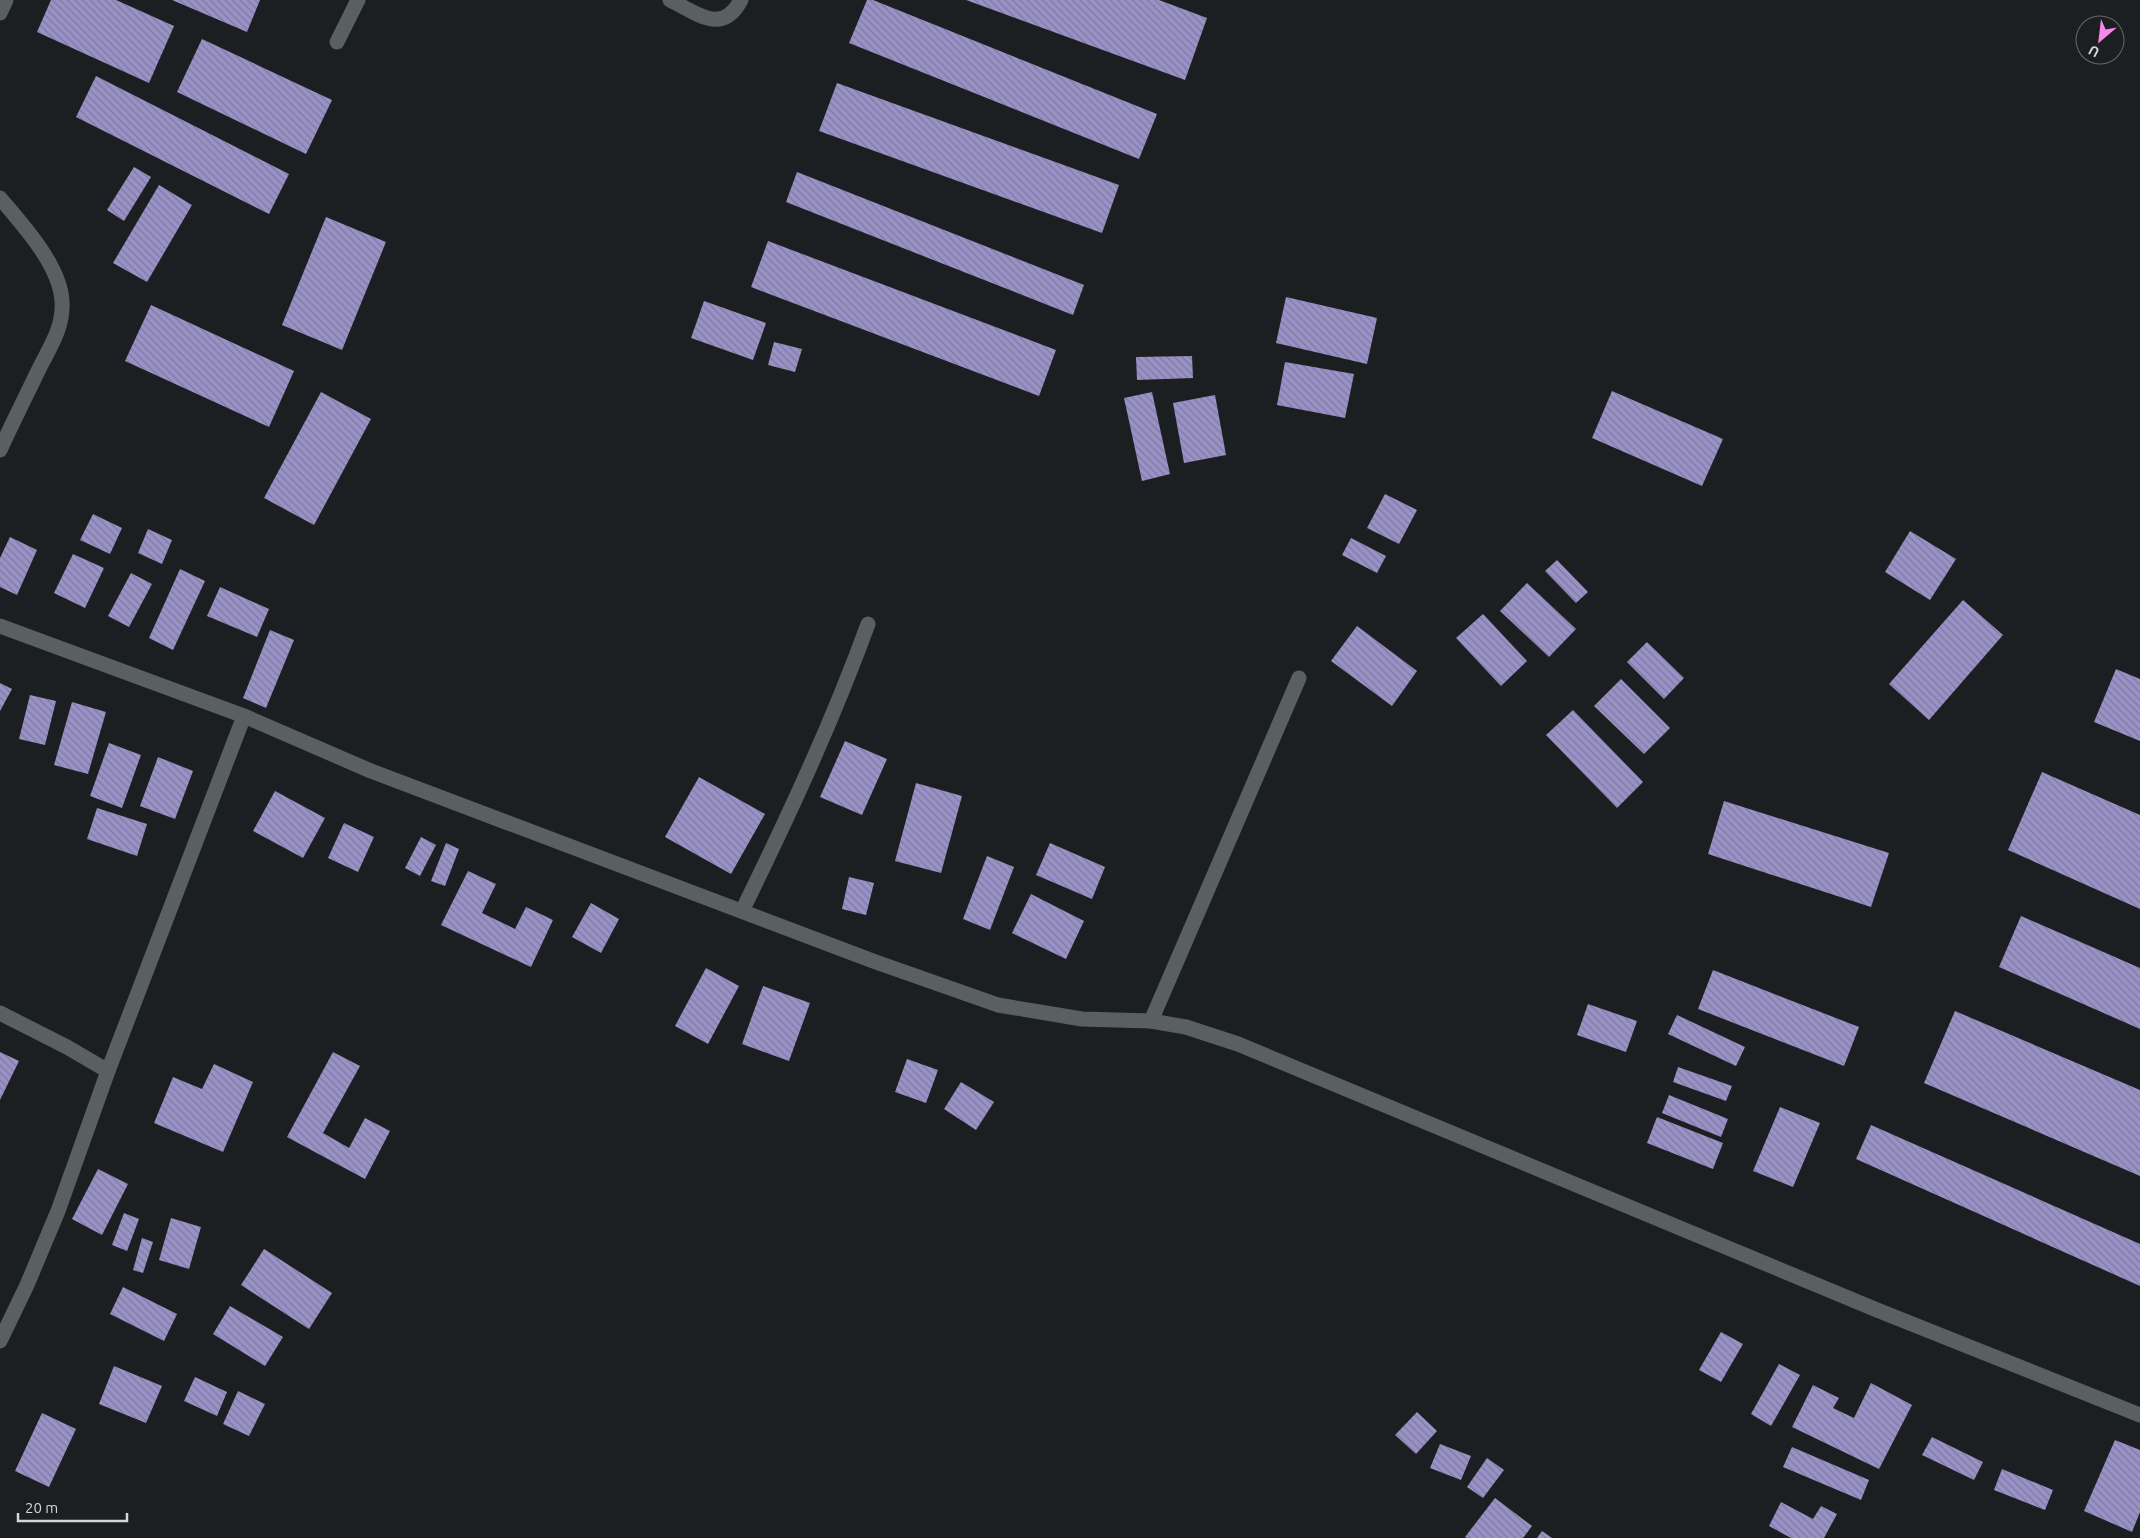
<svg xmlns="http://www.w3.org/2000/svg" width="2140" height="1538" font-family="Ubuntu,sans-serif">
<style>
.building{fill:url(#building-back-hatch)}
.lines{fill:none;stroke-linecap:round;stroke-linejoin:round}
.service{stroke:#5a5f62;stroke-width:15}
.minor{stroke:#5a5f62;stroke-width:15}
.tertiary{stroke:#5a5f62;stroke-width:15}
</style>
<defs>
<pattern id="building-back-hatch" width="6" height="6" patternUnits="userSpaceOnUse" patternTransform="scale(1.25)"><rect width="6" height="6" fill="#9a91c6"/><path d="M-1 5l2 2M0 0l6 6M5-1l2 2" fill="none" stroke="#7f799e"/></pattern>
</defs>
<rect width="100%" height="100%" fill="#1b1f22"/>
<g class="building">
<path d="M51 0H116L174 26 149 83 37 32Z"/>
<path d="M172 0H260L247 32Z"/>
<path d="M867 0H873L1157 114 1139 159 849 43Z"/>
<path d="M966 0H1159L1207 18 1185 80Z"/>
<path d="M202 39 332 100 306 154 177 92Z"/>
<path d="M96 76 289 174 269 214 76 117Z"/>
<path d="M837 83 1119 185 1102 233 819 131Z"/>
<path d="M134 167 151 177 124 221 107 210Z"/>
<path d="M797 172 1084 285 1073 315 786 202Z"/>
<path d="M159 185 192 205 147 282 113 263Z"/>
<path d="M326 217 386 242 342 350 282 325Z"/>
<path d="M768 241 1056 350 1039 396 751 287Z"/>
<path d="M1286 297 1377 318 1367 364 1276 343Z"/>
<path d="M704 301 766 323 753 360 691 338Z"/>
<path d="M151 305 294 371 269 427 125 361Z"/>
<path d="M774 342 802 349 795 372 768 365Z"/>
<path d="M1192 356 1193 378 1137 380 1136 357Z"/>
<path d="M1285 362 1354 374 1345 418 1277 405Z"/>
<path d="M1612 391 1723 439 1702 486 1592 438Z"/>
<path d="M321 392 371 419 314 525 264 498Z"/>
<path d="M1152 392 1170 474 1142 481 1124 398Z"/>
<path d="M1215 395 1226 455 1184 463 1173 403Z"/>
<path d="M1385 494 1417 510 1399 544 1367 528Z"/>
<path d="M93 514 122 528 110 554 80 540Z"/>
<path d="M148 529 172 540 162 564 138 553Z"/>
<path d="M1910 531 1956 559 1930 600 1885 572Z"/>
<path d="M10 537 37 550 17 595 0 587V558Z"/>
<path d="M1351 538 1386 556 1377 573 1342 555Z"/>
<path d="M73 554 104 568 85 608 54 593Z"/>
<path d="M1557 560 1588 592 1576 603 1545 571Z"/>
<path d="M180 569 205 581 173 650 149 638Z"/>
<path d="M131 573 152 584 129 627 108 616Z"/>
<path d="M1527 583 1576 629 1549 657 1500 611Z"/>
<path d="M220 587 269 609 257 637 207 616Z"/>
<path d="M1963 600 2003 635 1929 720 1889 684Z"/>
<path d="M1483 614 1527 661 1501 686 1456 638Z"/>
<path d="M1357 626 1417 671 1392 706 1331 661Z"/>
<path d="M270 630 294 640 266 708 243 698Z"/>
<path d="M1647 642 1684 678 1664 699 1627 662Z"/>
<path d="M2116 669 2140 679V741L2094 722Z"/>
<path d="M1621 679 1670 728 1644 754 1594 706Z"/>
<path d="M0 683 12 689 0 711Z"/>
<path d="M30 695 56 701 45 745 19 739Z"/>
<path d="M72 702 106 712 88 774 54 765Z"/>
<path d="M1573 710 1643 782 1617 808 1546 735Z"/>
<path d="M845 741 887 759 862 815 820 797Z"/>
<path d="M109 743 141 755 122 808 90 796Z"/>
<path d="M158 757 193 771 175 819 140 806Z"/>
<path d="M2042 772 2140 815V909L2008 850Z"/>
<path d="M699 777 765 814 731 874 665 837Z"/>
<path d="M916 783 962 796 941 873 895 861Z"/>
<path d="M275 791 325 818 303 858 253 831Z"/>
<path d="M1724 801 1889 853 1871 907 1708 854Z"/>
<path d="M97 808 147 824 137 856 87 839Z"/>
<path d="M344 823 374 837 358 872 328 858Z"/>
<path d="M421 837 436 845 420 876 405 868Z"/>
<path d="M446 843 459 849 445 886 431 881Z"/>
<path d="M1050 843 1105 867 1092 899 1036 875Z"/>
<path d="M987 856 1014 867 990 930 963 919Z"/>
<path d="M468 871 496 884 482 913 515 929 526 907 553 920 531 967 441 925Z"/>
<path d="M849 877 874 883 866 915 842 909Z"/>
<path d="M1031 894 1084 921 1066 959 1012 933Z"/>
<path d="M591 903 619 919 601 953 572 937Z"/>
<path d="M2021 916 2140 968V1029L1999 967Z"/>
<path d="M706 968 739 986 708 1044 675 1026Z"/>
<path d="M1713 970 1859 1027 1844 1066 1698 1009Z"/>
<path d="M763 986 810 1003 789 1061 742 1044Z"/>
<path d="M1588 1004 1637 1021 1626 1052 1577 1035Z"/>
<path d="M1955 1011 2140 1090V1176L1924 1083Z"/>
<path d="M1677 1015 1745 1047 1736 1066 1668 1034Z"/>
<path d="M0 1052 19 1061 0 1100Z"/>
<path d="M333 1052 360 1066 323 1133 349 1148 365 1118 390 1131 365 1179 287 1137Z"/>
<path d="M907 1059 938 1070 926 1103 895 1092Z"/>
<path d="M214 1064 253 1082 223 1152 154 1123 173 1077 202 1089Z"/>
<path d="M1678 1067 1732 1086 1726 1101 1673 1082Z"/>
<path d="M961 1082 994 1102 976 1130 944 1109Z"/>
<path d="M1669 1095 1728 1119 1721 1137 1662 1113Z"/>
<path d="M1780 1107 1820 1123 1793 1187 1753 1171Z"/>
<path d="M1657 1117 1723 1143 1713 1169 1647 1143Z"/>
<path d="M1871 1125 2140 1244V1286L1856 1159Z"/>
<path d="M98 1169 128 1184 102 1235 72 1219Z"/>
<path d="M124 1213 139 1219 127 1251 112 1245Z"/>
<path d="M171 1218 201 1227 189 1269 159 1260Z"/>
<path d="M142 1238 153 1242 143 1273 133 1270Z"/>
<path d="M264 1249 332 1293 309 1329 241 1285Z"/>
<path d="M123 1287 177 1314 164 1341 110 1314Z"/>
<path d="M230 1306 283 1337 265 1366 213 1334Z"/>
<path d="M1721 1332 1743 1344 1721 1382 1699 1370Z"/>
<path d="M1779 1364 1800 1375 1771 1426 1751 1414Z"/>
<path d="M114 1366 162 1386 146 1423 99 1404Z"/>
<path d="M195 1377 227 1392 217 1416 184 1401Z"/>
<path d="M1871 1383 1912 1405 1879 1469 1792 1427 1813 1385 1839 1398 1833 1408 1854 1418Z"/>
<path d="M238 1391 265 1404 249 1436 223 1424Z"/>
<path d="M1417 1412 1437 1431 1416 1454 1395 1435Z"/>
<path d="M42 1413 76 1429 49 1487 15 1471Z"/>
<path d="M1932 1437 1983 1462 1974 1480 1922 1455Z"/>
<path d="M2115 1440 2140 1450V1512L2132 1532 2084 1511Z"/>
<path d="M1440 1444 1471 1456 1461 1480 1430 1468Z"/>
<path d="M1792 1447 1869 1480 1861 1500 1783 1467Z"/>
<path d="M1487 1458 1504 1470 1483 1498 1467 1487Z"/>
<path d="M2002 1469 2053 1490 2045 1510 1994 1490Z"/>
<path d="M1495 1498 1532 1526 1523 1538H1467L1465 1537Z"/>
<path d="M1781 1502 1813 1519 1821 1506 1837 1514 1824 1538H1791L1769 1526Z"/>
<path d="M1542 1531 1552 1538H1537Z"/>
</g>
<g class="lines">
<path class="service" d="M742 911C788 817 832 723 868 624"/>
<g class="minor">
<path d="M670 0C697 13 722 36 741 0"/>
<path d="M0 13 6 0"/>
<path d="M337 42 358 0"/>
<path d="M0 198C22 224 60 265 62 301 64 328 49 348 38 371 25 398 12 424 0 450"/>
<path d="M0 1013 67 1047 108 1071"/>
<path d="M1151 1021 1299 678"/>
<path d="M0 1341 27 1285 58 1211 108 1071 244 716"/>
</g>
<path class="tertiary" d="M0 626 244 716 371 771 873 961 998 1005 1082 1019 1151 1021 1186 1027 1238 1044 1877 1310 2140 1415"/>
</g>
<g transform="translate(2100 40) rotate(208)"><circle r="24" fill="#1b1f22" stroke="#65686b"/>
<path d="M0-4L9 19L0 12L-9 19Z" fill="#f987e9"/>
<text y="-8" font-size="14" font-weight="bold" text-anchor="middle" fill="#d4d6d9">U</text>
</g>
<path d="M18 1513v8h109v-8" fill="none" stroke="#d4d6d9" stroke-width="2.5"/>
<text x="25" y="1513" font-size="15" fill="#d4d6d9" stroke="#1b1f22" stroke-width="4" paint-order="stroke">20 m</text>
</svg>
